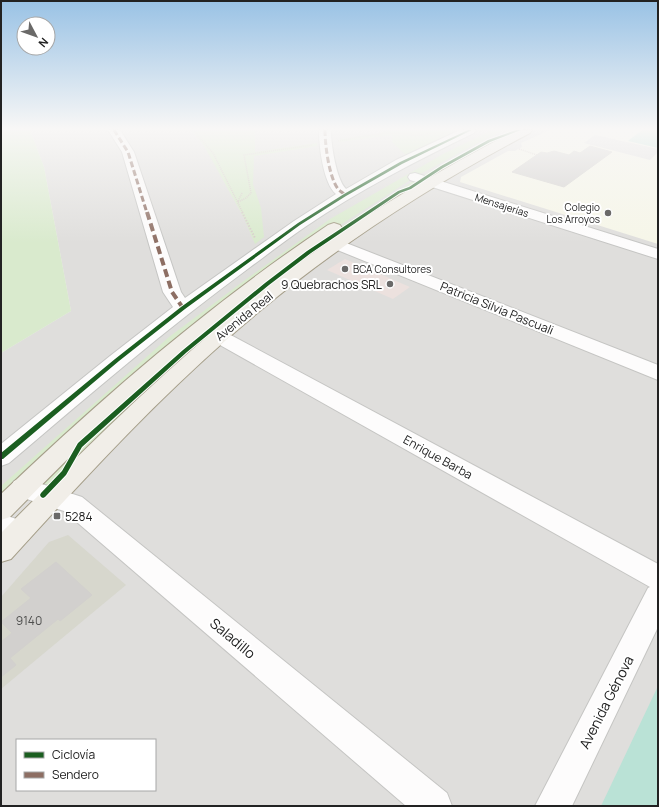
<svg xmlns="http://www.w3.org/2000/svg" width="659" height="807" font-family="Manrope,sans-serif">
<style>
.residential{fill:#dfdedc;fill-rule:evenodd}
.commercial{fill:#ece1de}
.education{fill:#f6f6e8}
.construction{fill:#d7d7cd}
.grass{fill:#d9eacd}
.pitch{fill:#bae2d6}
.parking{fill:#e0dfde}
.building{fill:#d2d0ce;stroke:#d2d0cd}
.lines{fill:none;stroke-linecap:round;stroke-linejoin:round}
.minor-casing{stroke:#c5c5c3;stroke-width:2}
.major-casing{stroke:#a59e89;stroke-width:2}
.path-far1{stroke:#d7cdca;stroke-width:1.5;stroke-dasharray:1 1;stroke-linecap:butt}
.path{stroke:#d7cdca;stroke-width:2;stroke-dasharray:1.5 1.5;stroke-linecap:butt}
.minor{fill:#fdfcfc;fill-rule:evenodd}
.major{fill:#f1eee8;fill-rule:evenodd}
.quiet-far1{stroke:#8d6e63;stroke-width:3;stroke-dasharray:6 3;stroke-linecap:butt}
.quiet{stroke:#8d6e63;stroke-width:4;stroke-dasharray:8 4;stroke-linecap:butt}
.cycleway-casing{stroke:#fff;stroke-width:2}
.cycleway{fill:#1b5e20;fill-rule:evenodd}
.poi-dot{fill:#6a6968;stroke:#fff;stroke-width:1.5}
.labels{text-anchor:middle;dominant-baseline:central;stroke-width:4;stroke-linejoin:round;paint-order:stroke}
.far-street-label{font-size:10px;fill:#222;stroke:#fff}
.far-poi-label{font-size:10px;fill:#222;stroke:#fff;text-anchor:end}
.poi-label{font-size:12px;fill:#222;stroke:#fff;text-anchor:end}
.street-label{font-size:12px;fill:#222;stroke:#fff}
.near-number-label{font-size:12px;fill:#4e4e4d}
.near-street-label{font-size:14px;fill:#222;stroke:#fff}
</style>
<rect width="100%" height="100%" fill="#efeeeb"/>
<path class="residential" d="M30 130H658V806H1V353L71 311 44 167ZM17 740H155V790H17Z"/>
<path class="commercial" d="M345 259 410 287 393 299 327 270Z"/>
<path class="education" d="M550 130H658V244L460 182 461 177 508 151H515L518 149 522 147 521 143Z"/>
<path class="construction" d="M68 535 126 585 1 689V597L49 542Z"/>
<g class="grass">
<path d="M1 130H30L44 167 71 311 1 353Z"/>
<path d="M191 130H255V152L317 143V146L254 156 253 184 261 208 264 237 255 244 244 218 203 144Z"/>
<path d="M393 130H458L406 155 392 142V135L339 142 341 139 392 131Z"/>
<path d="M492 130H504L470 147 415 177 292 256 1 510V486L169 337 245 280 330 219 445 153Z"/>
<path d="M510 130H522L431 178 424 177V175Z"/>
<path d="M415 181 420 184 328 245 54 486H42L44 474 156 368 314 244 412 182Z"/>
</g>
<g class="pitch">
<path d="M642 130H658V148L628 141Z"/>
<path d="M658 686V806H601Z"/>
</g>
<path class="parking" d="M595 135 658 149V152L650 160 584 143Z"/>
<g class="building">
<path d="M590 146 612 152 564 187 512 172 541 152 547 153 554 151 569 155 574 151 580 153Z"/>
<path d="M56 562 92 595 60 621 58 619 10 658 16 665 1 677V642L12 633 1 622 31 598 21 589Z"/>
</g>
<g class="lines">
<g class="minor-casing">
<g id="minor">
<path d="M108 130H120L134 152 181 292 185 298 294 221 336 194C323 183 319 146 319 130H331C331 144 336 179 346 189L396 160 460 130H476L474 133C416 161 359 190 305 227 286 240 268 254 249 268 166 329 88 396 9 463L1 466V444L110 356 173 307 163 292 122 152Z"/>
<path d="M415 173 658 249V259L410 180 408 177 410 174Z"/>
<path d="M336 239 658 365V380L330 247 328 244 330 241Z"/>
<path d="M218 330 225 332 658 564V627L572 806H535L648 588 650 587 211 340 208 336 211 332Z"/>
<path d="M23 478 82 497 447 793 452 806H406L64 511 14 495 10 488 14 481Z"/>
<path d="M1 514 29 523 33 531 29 539 20 542 1 536Z"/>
</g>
</g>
<g class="major-casing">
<g id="major">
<path d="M517 130H532L530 133C435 183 344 241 261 310 170 385 90 472 11 559L1 562V533C91 442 182 352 284 274 357 219 435 172 517 130Z"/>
<path d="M334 223 340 225 342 228 340 231C295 262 250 294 208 330 139 388 74 452 10 517L1 520V494C105 395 209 305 328 225Z"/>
</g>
</g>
<g class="path-far1">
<path d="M193 130 213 153 243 213"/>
<path d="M338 141C355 138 373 134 390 133 406 132 414 138 430 133"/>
<path d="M519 149 537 155"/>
<path d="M238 201 242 193"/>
<path d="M238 202 246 198 251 193 244 155 312 145"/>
</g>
<path class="path" d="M242 212 255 238"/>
<use href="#minor" class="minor"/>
<use href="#major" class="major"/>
<g class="quiet-far1">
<path d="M114 130 128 152 147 213"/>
<path d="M325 130C325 145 329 177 338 189 340 191 343 193 345 195"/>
</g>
<path class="quiet" d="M147 212 172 292 183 308"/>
<g class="cycleway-casing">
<g id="cycleway">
<path d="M468 130H472L402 164 346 196 300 225 185 309 119 361 3 459H1V453L115 359 181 307 298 223 344 194 400 162Z"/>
<path d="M516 130H521L490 142 443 168 411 189 400 193 311 253 269 285 187 352 82 447 66 475 45 497 43 498 41 497 40 495 41 493 62 471 78 443 183 350 265 283 307 251 398 191 409 187 441 166 488 140Z"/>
</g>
</g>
<use href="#cycleway" class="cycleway"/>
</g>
<linearGradient id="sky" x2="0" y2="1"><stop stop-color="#99c2e5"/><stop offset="0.53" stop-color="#f8f7f6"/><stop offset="1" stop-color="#f8f7f6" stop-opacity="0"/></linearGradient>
<rect width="659" height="243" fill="url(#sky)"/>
<g class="poi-dot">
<circle cx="608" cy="213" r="4"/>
<circle cx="345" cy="269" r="4"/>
<circle cx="390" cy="284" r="4"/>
<rect x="53" y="512" width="8" height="8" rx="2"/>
</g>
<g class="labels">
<g class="far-street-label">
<text transform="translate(502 205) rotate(18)">Mensajerías</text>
</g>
<g class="far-poi-label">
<text x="600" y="207">Colegio<tspan x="600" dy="12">Los Arroyos</tspan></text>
<text x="353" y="269" text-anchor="start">BCA Consultores</text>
</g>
<g class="poi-label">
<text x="382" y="284">9 Quebrachos SRL</text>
<text x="65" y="516" text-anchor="start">5284</text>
</g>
<g class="street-label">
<text transform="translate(497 308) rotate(22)">Patricia Silvia Pascuali</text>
<text transform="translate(244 316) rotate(-39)">Avenida Real</text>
<text transform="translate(438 457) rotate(29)">Enrique Barba</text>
</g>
<g class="near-number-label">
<text x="29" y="620">9140</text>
</g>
<g class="near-street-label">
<text transform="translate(233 638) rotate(40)">Saladillo</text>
<text transform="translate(606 702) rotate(-63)">Avenida Génova</text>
</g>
</g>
<rect width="659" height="807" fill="none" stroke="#222222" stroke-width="4"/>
<rect x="16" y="739" width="140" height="52" fill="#ffffff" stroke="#a7a7a7"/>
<rect x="24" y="752" width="20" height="6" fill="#1b5e20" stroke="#a7a7a7"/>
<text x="52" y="759" font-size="12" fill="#222222">Ciclovía</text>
<rect x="24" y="772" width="20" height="6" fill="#8d6e63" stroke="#a7a7a7"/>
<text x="52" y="779" font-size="12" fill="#222222">Sendero</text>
<g transform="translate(36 36) rotate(131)"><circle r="19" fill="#ffffff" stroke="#a7a7a7"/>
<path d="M0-3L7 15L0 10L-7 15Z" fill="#6a6968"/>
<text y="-6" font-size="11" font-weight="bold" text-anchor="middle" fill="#222222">N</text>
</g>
</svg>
